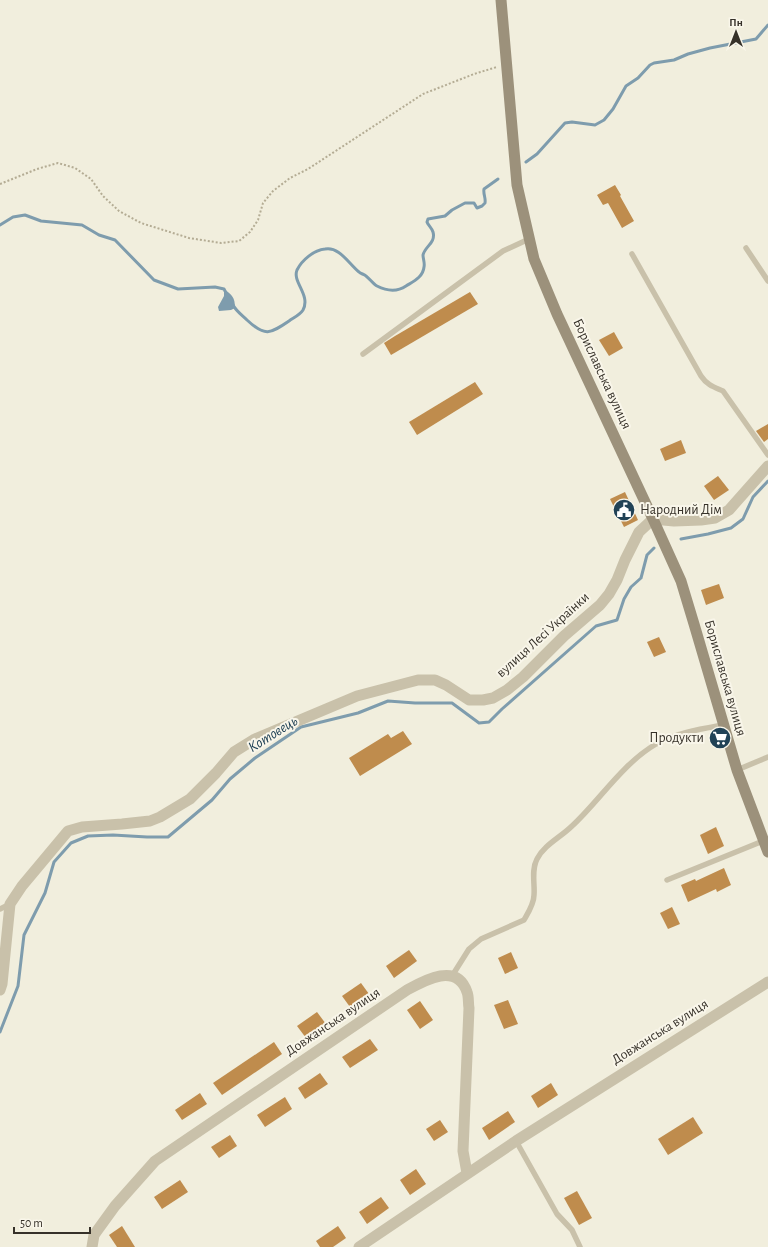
<svg xmlns="http://www.w3.org/2000/svg" width="768" height="1247" font-family="'Alegreya Sans',sans-serif">
<style>
.water{fill:#7e9cad}
.lines{fill:none;stroke-linecap:round;stroke-linejoin:round}
.stream{stroke:#7e9cad;stroke-width:3}
.building{fill:#bf8c4d}
.path{stroke:#b4ac94;stroke-width:2;stroke-dasharray:2 2;stroke-linecap:butt}
.service{stroke:#c9c1aa;stroke-width:5.5}
.minor{stroke:#c9c1aa;stroke-width:11}
.secondary{stroke:#9c917b;stroke-width:11}
.labels{text-anchor:middle;dominant-baseline:central;stroke-width:4;stroke-linejoin:round;paint-order:stroke}
.street-label{font-size:14px;fill:#363129;stroke:#f9f6ea}
.poi-label{font-size:14px;fill:#363129;stroke:#f9f6ea;text-anchor:start}
.water-label{font-size:15px;font-style:italic;fill:#214256;stroke:#f9f6ea}
</style>
<rect width="100%" height="100%" fill="#f1eedd"/>
<path class="water" d="M224 289C232 295 235 297 235 308L231 310 219 311 218 307 224 296Z"/>
<g class="lines">
<g class="stream">
<path d="M526 162 537 154 565 123 572 122 595 125 604 120 613 109 626 86 638 78 650 65 654 63 674 60 688 54 710 48 756 39 768 25"/>
<path d="M0 225 13 217 25 215 41 221 82 225 99 235 115 240 154 280 178 289 215 287 224 289 225 291"/>
<path d="M233 305C236 311 242 315 247 320 265 337 270 334 289 321 293 318 300 315 303 310 311 295 292 282 297 270 302 260 314 250 325 249 339 246 349 264 359 272 361 274 364 274 366 276 370 279 373 284 377 286 387 291 397 292 406 286 414 281 423 277 424 267 425 263 423 259 423 255 425 246 436 243 433 232 432 228 428 225 427 222L428 219 445 216 452 210 465 203H474L477 208 482 206 485 203C486 198 483 194 484 189L498 179"/>
<path d="M681 539 708 534 731 528 743 519 753 497 768 481"/>
<path d="M0 1032 18 986 24 935 45 893 54 862 71 843 88 836 113 835 147 837H168L212 800 230 779 255 758 301 727 358 713 388 701 415 703H452L479 723 489 722 502 709 596 626 617 620 624 599 631 587 641 578 647 555 654 548"/>
</g>
</g>
<g class="building">
<path d="M615 185 621 195 620 196 634 221 622 228 608 203 603 205 597 195Z"/>
<path d="M470 292 478 304 391 355 384 343 395 336Z"/>
<path d="M614 332 623 348 609 356 599 340Z"/>
<path d="M475 382 483 394 417 435 409 422Z"/>
<path d="M768 424V439L764 442 756 431Z"/>
<path d="M681 440 686 453 665 461 660 449Z"/>
<path d="M718 476 729 490 714 500 704 486Z"/>
<path d="M625 492 638 520 624 527 610 499Z"/>
<path d="M719 584 724 598 706 605 701 590Z"/>
<path d="M659 637 666 652 654 657 647 642Z"/>
<path d="M403 731 412 744 360 776 349 758 388 734 391 738Z"/>
<path d="M716 827 724 846 708 854 700 835Z"/>
<path d="M724 868 731 885 717 892 716 889 688 902 681 885 695 879 696 881Z"/>
<path d="M672 907 680 924 668 929 660 913Z"/>
<path d="M409 950 417 961 394 978 386 966Z"/>
<path d="M511 952 518 968 505 974 498 958Z"/>
<path d="M361 983 369 994 350 1007 342 996Z"/>
<path d="M508 1000 518 1024 504 1029 494 1005Z"/>
<path d="M420 1001 433 1020 420 1029 407 1010Z"/>
<path d="M317 1012 326 1024 306 1038 297 1026Z"/>
<path d="M370 1039 378 1050 350 1068 342 1057Z"/>
<path d="M274 1042 282 1054 222 1095 213 1083Z"/>
<path d="M320 1073 328 1084 305 1099 298 1088Z"/>
<path d="M551 1083 558 1095 538 1108 531 1096Z"/>
<path d="M200 1093 207 1104 182 1120 175 1110Z"/>
<path d="M285 1097 292 1109 265 1127 257 1115Z"/>
<path d="M508 1111 515 1122 489 1140 482 1128Z"/>
<path d="M693 1117 703 1133 668 1155 658 1139Z"/>
<path d="M440 1120 448 1132 434 1141 426 1129Z"/>
<path d="M230 1135 237 1146 219 1158 211 1147Z"/>
<path d="M416 1169 426 1184 410 1195 400 1180Z"/>
<path d="M180 1180 188 1192 162 1209 154 1197Z"/>
<path d="M577 1191 592 1218 579 1225 564 1198Z"/>
<path d="M381 1197 389 1208 367 1224 359 1212Z"/>
<path d="M122 1226 135 1247H117L109 1235Z"/>
<path d="M338 1226 346 1238 333 1247H320L316 1241Z"/>
</g>
<g class="lines">
<path class="path" d="M0 184 37 169 58 163 75 168 91 179 103 196 119 211 141 223 189 238 221 243 239 241 250 232 258 220 263 203 273 191 290 178 308 169 423 94 474 74 497 67"/>
<g class="service">
<path d="M746 248 768 281"/>
<path d="M632 254 701 376C707 385 714 387 723 391L768 455"/>
<path d="M363 354 503 251 529 239"/>
<path d="M737 770 768 757"/>
<path d="M667 880 763 841"/>
<path d="M0 909 10 904"/>
<path d="M452 976 469 949 481 939 524 920C528 913 534 904 534 895 535 884 531 870 537 859 544 845 561 837 572 826 600 800 622 764 656 744 676 733 701 729 723 725"/>
<path d="M516 1141 557 1214 572 1230 580 1247"/>
</g>
<g class="minor">
<path d="M0 990 2 984 10 904 22 886 68 831 82 827 122 824 150 821 160 817 190 799 216 773 234 752 255 739 357 696 418 680H435L446 685 469 700H483L493 698 507 690 523 677 564 636 600 605 609 594 617 580 625 560 639 532 653 519 674 521 701 520 715 518 729 510 768 466"/>
<path d="M92 1247 94 1235 115 1206 155 1161 407 990C425 980 457 962 467 992 469 997 468 1003 469 1008L463 1151 467 1173"/>
<path d="M359 1247 516 1141 768 982"/>
</g>
<path class="secondary" d="M501 0 517 185 534 259 557 314 653 519 681 581 694 624 737 770 768 852"/>
</g>
<defs>
<g id="civic-disc" transform="scale(1.15)"><circle r="9.5" fill="#214256" stroke="#f9f6ea"/><path d="M-.6-6.5H3V-4.5H.6V-3L4-1V1h2V6H-6V1h2V-1L-.6-3ZM-1.2 2.5V6h2.4V2.5Z" fill="#fff"/></g>
<g id="supermarket-disc" transform="scale(1.15)"><circle r="9.5" fill="#214256" stroke="#f9f6ea"/><path d="M-6-5.5h2.5l.6 2H6L4.5 2H-2.5L-4.4-4H-6ZM-1.5 3.2a1.3 1.3 0 1 0 .1 0ZM3 3.2a1.3 1.3 0 1 0 .1 0Z" fill="#fff"/></g>
</defs>
<g fill-rule="evenodd">
<use href="#civic-disc" x="624" y="510"/>
<use href="#supermarket-disc" x="720" y="738"/>
</g>
<g class="labels">
<g class="street-label">
<text transform="translate(602 374) rotate(65)">Бориславська вулиця</text>
<text transform="translate(543 635) rotate(-42)">вулиця Лесі Українки</text>
<text transform="translate(725 678) rotate(74)">Бориславська вулиця</text>
<text transform="translate(333 1022) rotate(-34)">Довжанська вулиця</text>
<text transform="translate(660 1032) rotate(-32)">Довжанська вулиця</text>
</g>
<g class="poi-label">
<text x="640" y="510">Народний Дім</text>
<text x="704" y="738" text-anchor="end">Продукти</text>
</g>
<g class="water-label">
<text transform="translate(273 734) rotate(-32)">Котовець</text>
</g>
</g>
<g transform="translate(736 32)" stroke="#f9f6ea" stroke-width="3" paint-order="stroke">
<path d="M0-3L7 15L0 10L-7 15Z" fill="#363129"/>
<text y="-6" font-size="11" font-weight="bold" text-anchor="middle" fill="#363129">Пн</text>
</g>
<path d="M14 1227v6h76v-6" fill="none" stroke="#363129" stroke-width="2"/>
<text x="20" y="1227" font-size="12" fill="#363129" stroke="#f9f6ea" stroke-width="3" paint-order="stroke">50 m</text>
</svg>
